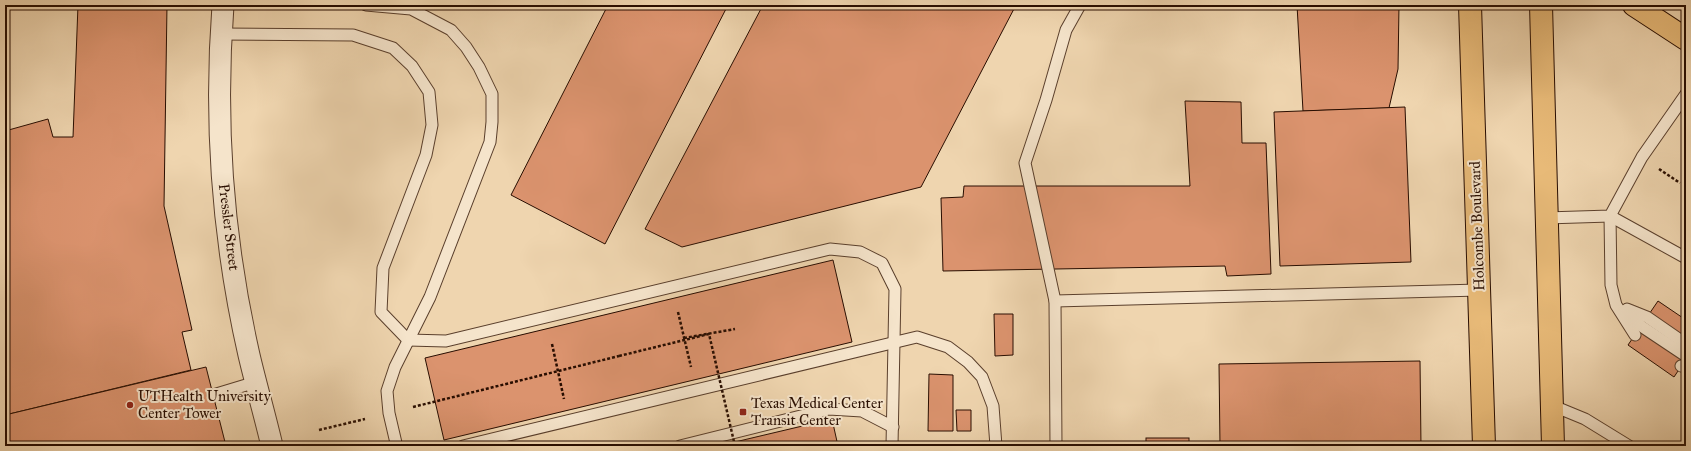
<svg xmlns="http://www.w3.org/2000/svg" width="1691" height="451" font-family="'IM FELL Great Primer',serif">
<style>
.building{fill:#db936e;stroke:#280d00}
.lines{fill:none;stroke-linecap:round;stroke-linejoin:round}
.lane-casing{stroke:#5a3f2c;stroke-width:13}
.street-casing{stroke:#5a3f2c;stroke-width:23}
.primary-casing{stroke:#280d00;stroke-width:24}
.path{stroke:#280d00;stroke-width:2.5;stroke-dasharray:3 2;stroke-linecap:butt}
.lane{stroke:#f5e4cb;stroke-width:11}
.street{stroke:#f5e4cb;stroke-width:21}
.primary{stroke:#e8ba78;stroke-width:22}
.path-bridge{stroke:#280d00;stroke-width:2.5;stroke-dasharray:3 2;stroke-linecap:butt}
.poi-dot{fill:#8f2418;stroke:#f5e4cb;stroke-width:1.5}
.labels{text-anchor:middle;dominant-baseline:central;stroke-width:4;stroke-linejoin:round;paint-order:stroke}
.street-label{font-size:15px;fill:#280d00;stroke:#f5e4cb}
.poi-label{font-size:15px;fill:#280d00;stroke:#f5e4cb;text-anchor:start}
</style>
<rect width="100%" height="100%" fill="#efd5af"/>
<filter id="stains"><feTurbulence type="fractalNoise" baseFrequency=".005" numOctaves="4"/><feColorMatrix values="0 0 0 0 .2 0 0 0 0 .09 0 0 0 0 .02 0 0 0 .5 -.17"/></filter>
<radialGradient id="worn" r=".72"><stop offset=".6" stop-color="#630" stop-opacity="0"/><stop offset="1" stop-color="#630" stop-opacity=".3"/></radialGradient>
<g class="building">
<path d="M78 5H167L164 206 192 330 182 332 191 370 5 415V131L48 119 53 137H73Z"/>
<path d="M608 5H728L605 244 511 195Z"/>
<path d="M763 5H1016L921 187 682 247 645 229Z"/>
<path d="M1297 5H1399L1398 69 1389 108 1303 111Z"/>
<path d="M1185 101 1241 102 1242 143H1266L1271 274 1227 276 1225 266 943 271 941 198 963 197 964 186H1190Z"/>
<path d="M1405 107 1411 262 1280 266 1274 112Z"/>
<path d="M833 260 852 342 444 440 425 358Z"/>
<path d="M1658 301 1686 320V359L1674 377 1628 345Z"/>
<path d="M994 314H1013V355L995 356Z"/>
<path d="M1420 361 1421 446H1220L1219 364Z"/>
<path d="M206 367 226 446H5V415Z"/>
<path d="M929 374 953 375V431H928Z"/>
<path d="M956 410H971V431H957Z"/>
<path d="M832 419 838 446H718Z"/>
<rect x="1146" y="438" width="43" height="8"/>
</g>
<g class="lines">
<g class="lane-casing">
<g id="lane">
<path d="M366 5 411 9 451 30 466 47 479 67 492 94V122L490 142 430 297 395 367 387 391 389 413 396 443 395 446"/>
<path d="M221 34 353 35 393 48 412 66 429 92 432 125 426 155 383 268 381 312 408 340 446 341 830 249 860 252 882 263 895 289 892 446"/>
<path d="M1610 216 1611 285 1616 305 1635 335"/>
<path d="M1610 216 1686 258"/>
<path d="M1546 218 1610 216 1642 157 1686 94"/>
<path d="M1055 301 1479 290"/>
<path d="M1627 309 1647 317 1686 344"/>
<path d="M1623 311 1641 326 1686 356"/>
<path d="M1681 366 1686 367"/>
<path d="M213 395 256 382"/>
<path d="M1551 405 1585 419 1629 446"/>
<path d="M463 446 917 337 948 347 968 362 982 377 993 406 996 446"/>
<path d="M680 446 829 409 862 411 893 427"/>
<path d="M1056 446 1055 301 1025 163 1046 100 1066 30 1080 5"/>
</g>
</g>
<g class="street-casing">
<path id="street" d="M223 5C214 122 223 241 249 355 256 385 265 416 272 446"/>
</g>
<g class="primary-casing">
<g id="primary">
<path d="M1470 5 1484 446"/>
<path d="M1541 5 1553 446"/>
<path d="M1634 5 1686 39"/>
</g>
</g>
<g class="path">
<path d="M1659 169 1680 183"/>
<path d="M678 312 691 367"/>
<path d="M684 338 735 329"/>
<path d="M552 344 564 399"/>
<path d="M413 407 619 356"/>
<path d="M319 430 365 419"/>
</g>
<use href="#lane" class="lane"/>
<use href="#street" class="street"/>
<use href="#primary" class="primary"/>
<path class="path-bridge" d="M619 356 709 334 735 446"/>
</g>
<g class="poi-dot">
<circle cx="130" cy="405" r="4"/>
<rect x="739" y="408" width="8" height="8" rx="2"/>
</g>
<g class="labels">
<g class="street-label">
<text transform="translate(1477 226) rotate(-92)">Holcombe Boulevard</text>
<text transform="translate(229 227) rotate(83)">Pressler Street</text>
</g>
<g class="poi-label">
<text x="138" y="396">UTHealth University<tspan x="138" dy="17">Center Tower</tspan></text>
<text x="751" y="403">Texas Medical Center<tspan x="751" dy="17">Transit Center</tspan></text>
</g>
</g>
<rect width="1691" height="451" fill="none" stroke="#efd5af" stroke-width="20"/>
<rect x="6" y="6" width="1679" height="439" fill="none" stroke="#280d00" stroke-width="2"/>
<rect x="10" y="10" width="1671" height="431" fill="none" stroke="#280d00"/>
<rect width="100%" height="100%" filter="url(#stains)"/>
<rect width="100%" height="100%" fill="url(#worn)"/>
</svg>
